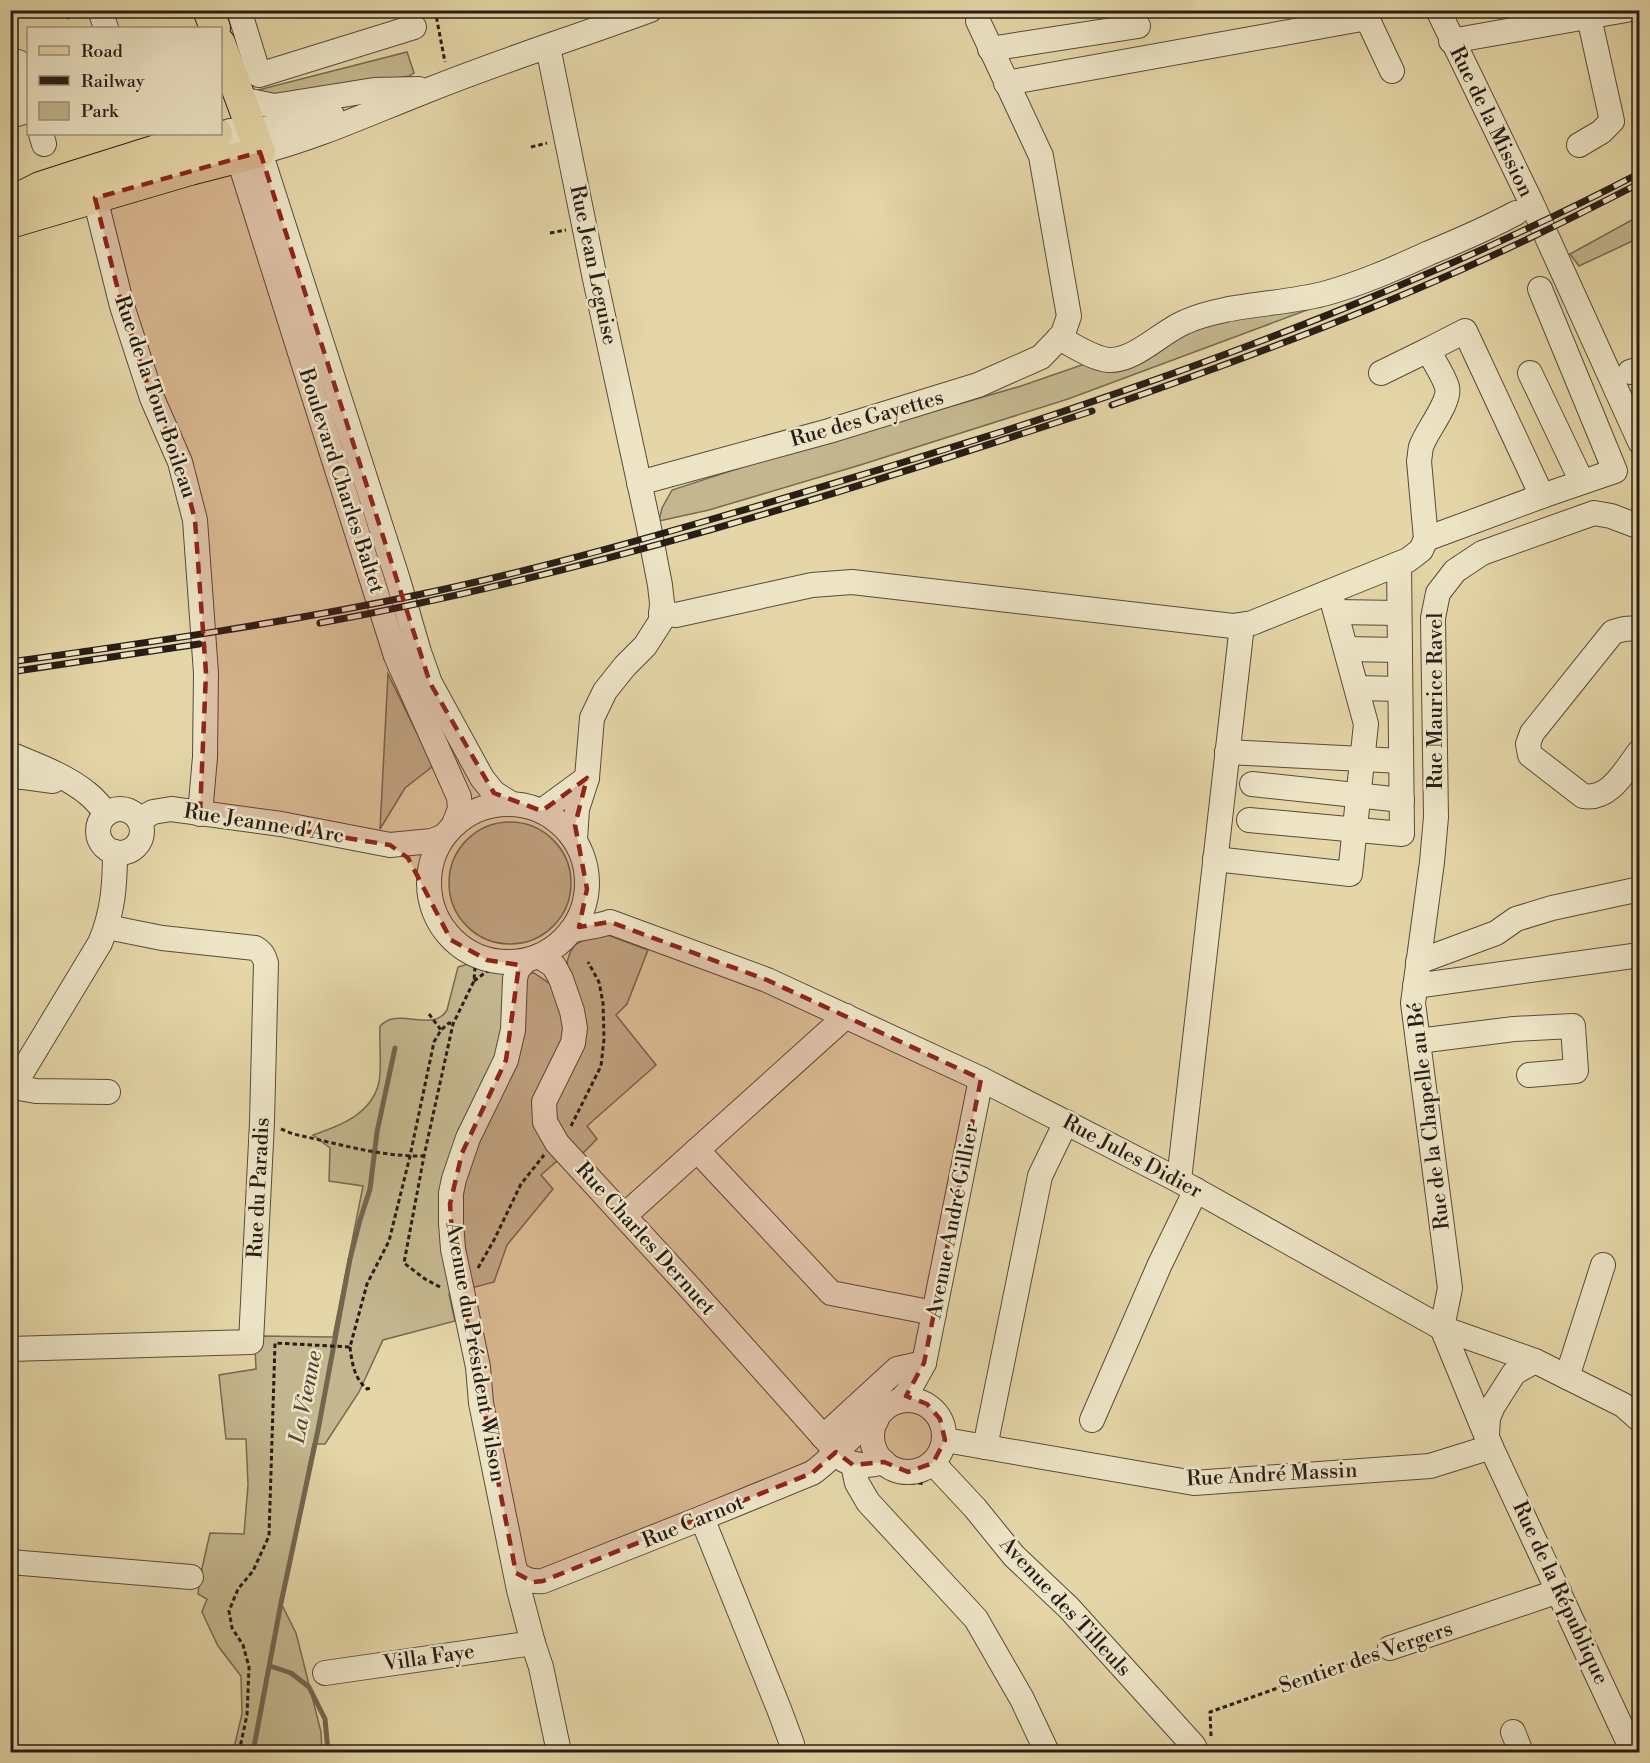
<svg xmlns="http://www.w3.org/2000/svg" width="1650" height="1763" font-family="'Libre Bodoni',serif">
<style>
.green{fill:#c4b78f;stroke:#766a53;stroke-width:1.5}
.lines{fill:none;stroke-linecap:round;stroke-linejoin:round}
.stream{stroke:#726650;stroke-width:5}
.minor-casing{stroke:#574b3b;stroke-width:26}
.major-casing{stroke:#281d17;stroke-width:32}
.path{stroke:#281d17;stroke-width:3;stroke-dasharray:4.5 3;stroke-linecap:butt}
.minor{stroke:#ede4c6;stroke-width:24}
.major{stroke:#e4d6a7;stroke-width:30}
.rail-casing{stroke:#281d17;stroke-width:7}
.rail{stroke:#ede4c6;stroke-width:4.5;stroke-dasharray:14;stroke-linecap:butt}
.marked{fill:#8f2418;fill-opacity:0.2;stroke:#8f2418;stroke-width:4.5;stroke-dasharray:12 8;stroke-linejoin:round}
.labels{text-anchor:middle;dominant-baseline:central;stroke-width:5;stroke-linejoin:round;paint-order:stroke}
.street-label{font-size:21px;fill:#281d17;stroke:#ede4c6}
.water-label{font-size:22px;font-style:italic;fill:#534838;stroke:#ede4c6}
</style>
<rect width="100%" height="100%" fill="#e4d6a7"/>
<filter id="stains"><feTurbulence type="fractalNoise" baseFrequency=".00333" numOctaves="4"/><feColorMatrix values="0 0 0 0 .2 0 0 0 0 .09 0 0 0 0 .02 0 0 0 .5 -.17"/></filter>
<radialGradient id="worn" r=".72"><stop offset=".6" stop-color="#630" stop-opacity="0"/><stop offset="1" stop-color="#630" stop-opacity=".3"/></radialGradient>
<g class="green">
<path d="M407 52 414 73 409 76 278 97 259 95 258 90Z"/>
<path d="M1639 216V238L1579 266 1570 254Z"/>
<path d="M1334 300 1068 399 857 466 709 510 659 521 662 508 672 490 761 461 1021 386 1183 330Z"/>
<path d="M388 674 433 766 405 788 380 829Z"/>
<circle cx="510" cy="883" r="61"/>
<path d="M608 935 648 950 627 1004 616 1015 656 1065 587 1126 597 1139 581 1155 557 1161 541 1175 553 1189 507 1245 494 1282 449 1294 455 1321 383 1340 359 1392 325 1444H313L281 1603 296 1633 321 1732 322 1752H233L242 1714 241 1676 218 1646 202 1612 207 1599 198 1594 200 1577 210 1533 244 1534 248 1485 246 1439H226L219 1375 256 1369 255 1348 262 1336 333 1337 363 1186 329 1181 330 1148 313 1135C340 1126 372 1114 379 1082 382 1067 379 1043 380 1026 383 1023 388 1020 392 1019 410 1015 436 1029 447 1010L458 967 468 964 501 972 534 973 549 983 566 971C569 939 581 940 608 935Z"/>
</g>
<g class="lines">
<g class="stream">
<path d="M270 1666 291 1673 309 1687 325 1719 328 1752"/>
<path d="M253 1752 281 1603 318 1430 350 1259 360 1220 370 1189 377 1132 395 1048"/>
</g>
<g class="minor-casing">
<g id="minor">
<path d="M100 10 106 28"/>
<path d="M239 10 259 75 414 27"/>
<path d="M1438 10 1532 204 1640 442"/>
<path d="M1451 41 1626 10"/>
<path d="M548 47 595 279 648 523 660 585 662 603 661 621 645 646 625 666 605 691 592 718 587 778 577 809 575 840"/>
<path d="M990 49 1138 26"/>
<path d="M18 62 28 94"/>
<path d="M1006 83 1367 18 1392 71"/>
<path d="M241 99 274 106 374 90 419 89"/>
<path d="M332 115 272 128 230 131 396 656 459 797 460 809 454 824"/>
<path d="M10 116 24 112 28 106"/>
<path d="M41 134 44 144"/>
<path d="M1579 145 1601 132 1612 121 1589 17"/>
<path d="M95 198 122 306 152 398 180 462 195 520 206 673 205 757 200 814"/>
<path d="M1540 289 1615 471 1542 496"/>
<path d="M1059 338C1073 345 1093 359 1109 360 1135 361 1161 332 1185 322 1225 304 1279 305 1323 294 1360 284 1394 269 1429 253 1458 241 1488 228 1516 213"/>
<path d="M1630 372 1640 369"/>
<path d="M1530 373 1582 482"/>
<path d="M639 483 829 431 978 385 1041 357 1063 334 1069 316 1041 156 978 21 979 10"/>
<path d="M1426 539 1542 496 1465 331 1428 350"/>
<path d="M1336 612 1399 613"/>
<path d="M661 613 676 615 812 585 852 582 1233 626 1252 623 1408 560 1421 550 1426 539 1419 461C1420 456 1420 451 1421 447 1426 431 1451 402 1447 387 1444 376 1433 360 1428 350L1381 373"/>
<path d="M1640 628 1624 629 1613 632 1532 733 1528 744 1530 755 1583 796C1610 801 1625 770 1640 751"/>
<path d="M1346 649 1400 650"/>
<path d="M1357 688 1400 689"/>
<path d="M1227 752 1401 761"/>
<path d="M10 754C36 765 65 775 87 793 95 799 101 807 107 814"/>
<path d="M10 777H24L53 781"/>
<path d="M1252 784 1402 800"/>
<path d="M510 803 494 793 482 778 430 683 419 652 398 580 260 152C319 137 374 111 431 89 503 60 577 37 650 10"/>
<circle cx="508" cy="883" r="79"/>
<circle cx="120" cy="831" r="22"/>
<path d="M542 811 587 778"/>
<path d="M139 820 153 812 171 809 281 824 390 845 432 841 442 837"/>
<path d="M1249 820 1402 834 1399 564"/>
<path d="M1215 859 1350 874 1366 724 1330 592"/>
<path d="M571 931C584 927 597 927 610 922L767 980 981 1079 1176 1179 1442 1328 1535 1361 1623 1405 1640 1420"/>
<path d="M539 956 554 966 561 979 572 1011 575 1028 573 1043 544 1102 545 1122 557 1143 691 1289 844 1460C858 1467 869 1466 884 1462"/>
<path d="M525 961 517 970 515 979 513 1030 506 1060 468 1138 454 1179 451 1193V1223L453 1249 478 1367 481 1403 519 1590 533 1643 541 1667 559 1752"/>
<path d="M1418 962 1496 933 1516 919 1552 908 1640 889"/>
<path d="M1415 986 1640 955"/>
<path d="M1418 1041 1514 1029 1573 1026 1576 1071 1529 1075"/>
<path d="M13 1087 36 1091 108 1092"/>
<path d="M10 1092 100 943C113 913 115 884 115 852"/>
<path d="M697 1150 831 1293 934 1313"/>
<path d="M1179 1180 1242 625"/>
<path d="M624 1216 846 1016"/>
<path d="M10 1349 251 1342 262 1122 266 963C264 956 262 952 255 948L162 938 107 927"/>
<path d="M1567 1377 1603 1265"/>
<path d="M901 1400 908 1392 924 1363 981 1079"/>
<circle cx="908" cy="1436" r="36"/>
<path d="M1092 1420 1160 1264 1196 1190"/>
<path d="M1487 1434 1488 1418 1493 1406 1514 1373 1535 1361"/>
<path d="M823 1437 897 1369 924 1363"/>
<path d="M945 1440 1194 1483 1430 1466 1491 1447"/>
<path d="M985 1447 1040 1176 1066 1122"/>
<path d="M933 1463 975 1508 1014 1556 1069 1608 1193 1745 1197 1752"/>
<path d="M853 1465 857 1483 868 1502 976 1619 1022 1699 1047 1752"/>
<path d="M702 1518 779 1709 792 1744 793 1752"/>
<path d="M10 1562 191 1577"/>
<path d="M516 1573C525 1580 531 1582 543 1581L702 1518 812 1473C835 1458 849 1432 876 1421"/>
<path d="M1390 1648 1559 1591"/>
<path d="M325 1673 533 1643"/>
<path d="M1513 1732 1521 1752"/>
<path d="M1633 1752 1491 1447 1442 1328 1450 1288 1413 1003 1432 862 1436 817 1433 618 1438 593 1455 571 1482 553 1594 513 1611 516 1640 527"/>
</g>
</g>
<g class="major-casing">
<g id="major">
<path d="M208 10 215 28"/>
<path d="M10 202 40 187 77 175 188 140 217 134"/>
<path d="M10 223 190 170 260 152 220 43"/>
</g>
</g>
<g class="path">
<path d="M435 10 445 62"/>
<path d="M67 18 72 16"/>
<path d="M531 147 547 143"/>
<path d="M550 233 566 230"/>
<path d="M474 981 486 972 498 966"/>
<path d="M429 1014 441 1030"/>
<path d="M571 1126 601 1066 604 1039 603 1003 599 982 588 962"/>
<path d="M281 1129 293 1134C336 1143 380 1157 424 1156"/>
<path d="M478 1268 494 1240 521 1184 544 1155"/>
<path d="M440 1287 425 1279 404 1263 424 1156 453 1024 474 981 475 967 469 953"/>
<path d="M350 1347C352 1363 354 1378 367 1389L370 1388"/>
<path d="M896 1479 925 1484"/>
<path d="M1211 1736 1210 1712 1371 1655"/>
<path d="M239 1752 247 1715 249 1667 243 1645 232 1628 229 1611 238 1589 253 1571 269 1536 275 1343 350 1347 367 1284 389 1241 410 1156 434 1042 441 1030 449 1023 453 1024"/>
</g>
<use href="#minor" class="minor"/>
<use href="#major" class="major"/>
<g class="rail-casing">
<g id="rail">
<path d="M1112 405C1255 355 1397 302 1534 236 1570 219 1605 201 1640 183"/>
<path d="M320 623C583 575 838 494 1092 411"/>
<path d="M10 662C147 643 283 623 417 595 518 574 617 547 716 518 813 490 909 461 1004 431 1222 360 1436 279 1640 173"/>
<path d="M10 672 199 644"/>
</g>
</g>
<use href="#rail" class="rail"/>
</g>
<path class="marked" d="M260 152 430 683 494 793 542 811 587 778 575 825 587 889 579 927 610 922 767 980 981 1079 924 1363 906 1396 927 1404 940 1419 945 1440 933 1463 908 1472 884 1462 853 1465 836 1452 812 1473 543 1581 533 1582 516 1573 453 1249 450 1204 462 1153 506 1060 519 965 487 960 451 940 408 858 390 845 200 814 206 673 195 520 180 462 152 398 122 306 95 198Z"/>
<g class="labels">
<g class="street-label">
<text transform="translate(1491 122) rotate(64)">Rue de la Mission</text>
<text transform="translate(593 265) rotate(78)">Rue Jean Leguise</text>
<text transform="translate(155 397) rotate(71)">Rue de la Tour Boileau</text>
<text transform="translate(867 419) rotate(-16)">Rue des Gayettes</text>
<text transform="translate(341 481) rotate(72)">Boulevard Charles Baltet</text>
<text transform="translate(1436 701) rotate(-90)">Rue Maurice Ravel</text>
<text transform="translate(264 824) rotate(9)">Rue Jeanne d'Arc</text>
<text transform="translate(1429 1116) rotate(-97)">Rue de la Chapelle au Bé</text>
<text transform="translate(1132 1157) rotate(28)">Rue Jules Didier</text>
<text transform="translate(259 1188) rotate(-87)">Rue du Paradis</text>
<text transform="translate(953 1221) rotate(-79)">Avenue André Gillier</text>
<text transform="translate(645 1239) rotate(48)">Rue Charles Dernuet</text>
<text transform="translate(475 1352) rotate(80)">Avenue du Président Wilson</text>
<text transform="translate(1272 1475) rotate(-3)">Rue André Massin</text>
<text transform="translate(693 1522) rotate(-22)">Rue Carnot</text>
<text transform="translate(1560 1593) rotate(65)">Rue de la République</text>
<text transform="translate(1065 1607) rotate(47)">Avenue des Tilleuls</text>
<text transform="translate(429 1658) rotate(-8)">Villa Faye</text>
<text transform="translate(1366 1658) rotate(-19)">Sentier des Vergers</text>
</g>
<g class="water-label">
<text transform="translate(306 1397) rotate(-79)">La Vienne</text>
</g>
</g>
<rect width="1650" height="1763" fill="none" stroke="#e4d6a7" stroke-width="36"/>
<rect x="12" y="12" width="1626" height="1739" fill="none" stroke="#281d17" stroke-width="3"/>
<rect x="18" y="18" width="1614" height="1727" fill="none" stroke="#281d17" stroke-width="1.5"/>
<rect x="27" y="27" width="195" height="108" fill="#ede4c6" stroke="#9e9480" stroke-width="1.5"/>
<rect x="39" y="46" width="30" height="9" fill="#e4d6a7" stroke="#9e9480" stroke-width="1.5"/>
<text x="81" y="57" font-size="18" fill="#281d17">Road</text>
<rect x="39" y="76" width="30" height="9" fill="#281d17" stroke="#9e9480" stroke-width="1.5"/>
<text x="81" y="87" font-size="18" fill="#281d17">Railway</text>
<rect x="39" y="102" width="30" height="18" fill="#c4b78f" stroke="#9e9480" stroke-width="1.5"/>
<text x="81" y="117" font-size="18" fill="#281d17">Park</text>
<rect width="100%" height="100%" filter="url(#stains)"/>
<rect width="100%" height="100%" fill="url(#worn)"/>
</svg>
